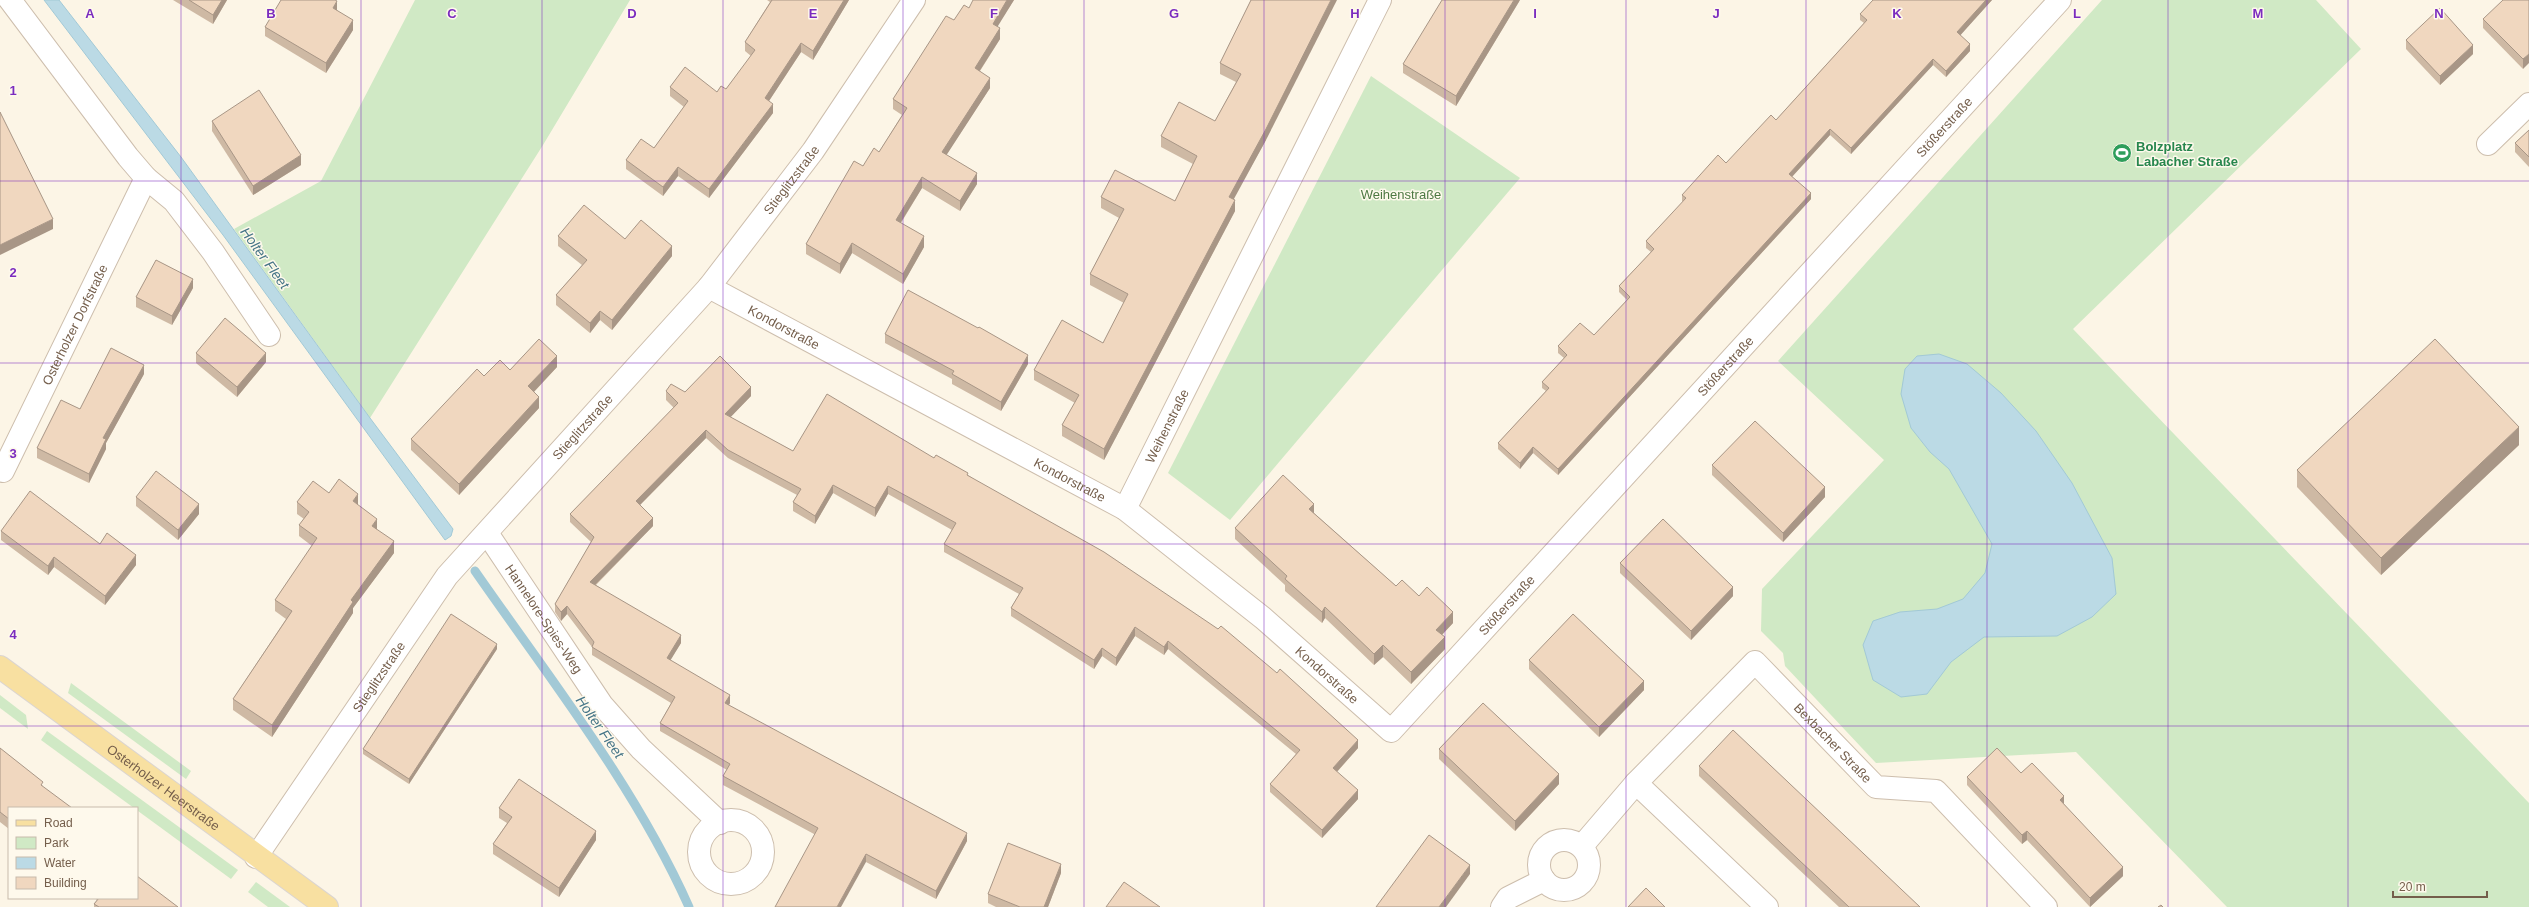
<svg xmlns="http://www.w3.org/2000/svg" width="2529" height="907" font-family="Arial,sans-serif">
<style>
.green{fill:#d0e9c5}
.water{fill:#bbdae5;stroke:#a2c9d6}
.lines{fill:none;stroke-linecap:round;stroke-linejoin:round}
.stream{stroke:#a2c9d6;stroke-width:9}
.minor-casing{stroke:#cdbead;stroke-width:24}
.primary-casing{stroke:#dbd5d0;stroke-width:24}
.minor{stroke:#fff;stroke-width:22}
.primary{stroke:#f8e0a1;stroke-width:22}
.wall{fill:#ceb9a4}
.shaded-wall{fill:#a89686}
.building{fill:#f0d7bf;stroke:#a89686}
.grid{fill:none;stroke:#7b2cbf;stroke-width:1;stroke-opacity:0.55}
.labels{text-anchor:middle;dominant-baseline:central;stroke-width:3;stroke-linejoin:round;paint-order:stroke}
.street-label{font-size:13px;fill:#745e4b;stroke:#fef9ec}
.leisure-label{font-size:13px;font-weight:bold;fill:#27864d;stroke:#fef9ec;text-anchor:start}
.park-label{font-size:13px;fill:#4e7943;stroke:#fef9ec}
.water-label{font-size:14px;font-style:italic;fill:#467587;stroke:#fef9ec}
.grid-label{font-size:13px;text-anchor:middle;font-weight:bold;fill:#7b2cbf;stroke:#fef9ec;stroke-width:3;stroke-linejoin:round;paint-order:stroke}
</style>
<rect width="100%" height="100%" fill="#fcf5e6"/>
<g class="green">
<path d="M415 0H630L543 145 370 418 234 229 321 181Z"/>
<path d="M2102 0H2316L2361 49 2073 329 2529 803V907H2227L2076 752 1876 763 1785 666 1783 653 1761 631 1762 589 1884 460 1778 361Z"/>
<path d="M1371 76 1520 178 1230 520 1168 473Z"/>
<path d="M71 683 191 771 186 779 68 693Z"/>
<path d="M0 695 26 715 28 729 0 708Z"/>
<path d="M47 731 238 870 231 879 41 740Z"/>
<path d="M256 882 290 907H268L248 892Z"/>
</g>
<g class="water">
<path d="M44 0H59L181 157 370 418 453 529 451 536 445 540 223 235Z"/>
<path d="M1939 354 1967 364 2001 393 2036 431 2072 483 2112 558 2116 594 2092 617 2057 636 1984 637 1951 662 1927 694 1901 697 1873 680 1863 645 1873 621 1900 612 1937 609 1963 599 1985 573 1992 544 1949 469 1930 452 1911 428 1901 394 1905 369 1917 356Z"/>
</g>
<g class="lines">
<path class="stream" d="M475 571C550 679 635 786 689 907"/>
<g class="minor-casing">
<g id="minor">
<path d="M10 0 128 157 146 178 174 201 213 252 269 335"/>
<path d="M2488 144 2529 104"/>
<path id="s1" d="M709 287 1125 509 1263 618 1391 731 2060 0"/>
<path id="s2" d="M3 471 146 178"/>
<path id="s3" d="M1125 509 1380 0"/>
<path id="s4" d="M487 533 602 705 641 749 720 823"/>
<path d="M1636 783 1767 907"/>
<circle cx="731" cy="852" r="32"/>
<circle cx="1564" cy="865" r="25"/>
<path id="s5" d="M1582 846 1636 783 1755 662 1876 787 1936 791 2046 907"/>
<path id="s6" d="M256 857 447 576 709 287 813 151 914 0"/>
<path d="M1502 907 1508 898 1544 880"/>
</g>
</g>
<g class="primary-casing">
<g id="primary">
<path id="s7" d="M0 667 327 907"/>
</g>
</g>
<use href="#minor" class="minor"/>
<use href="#primary" class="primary"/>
</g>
<g class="wall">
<path d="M173 0H227L213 24Z"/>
<path d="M767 0H849L813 60 801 52 769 101 773 113 709 198 678 176 663 196 626 169V160L654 148 684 107 670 96V87L717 92 726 89 751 56 745 51V42L770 2Z"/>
<path d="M1014 0 997 26 1000 39 980 71 990 88 946 155 977 184 960 211 922 188 901 223 924 247 903 284 852 253 840 274 806 254V244L863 166 879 152 902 115 893 109V99L954 20 969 8Z"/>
<path d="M1251 0 1266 140 1233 199 1235 211 1104 460 1062 436V425L1075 403 1034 380V370L1103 343 1124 303 1090 285V274L1119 218 1101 208V197L1175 201 1193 164 1161 147V136L1215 121 1236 82 1220 74V63Z"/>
<path d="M1520 0 1456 106 1403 73V64Z"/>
<path d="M1873 0H1992L1960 35 1970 51 1946 77 1933 65 1851 154 1830 135 1792 177 1811 199 1558 475 1533 453 1520 469 1498 449V443L1546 391 1542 388V382L1564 358 1558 353V346L1594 335 1627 300 1619 292V286L1651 252 1646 248V241L1683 202 1682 201V195L1726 163 1776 120 1864 23 1860 20V14Z"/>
<path d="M2529 0 2523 69 2483 28V19Z"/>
<path d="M337 10 353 30 326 73 265 36V27Z"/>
<path d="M2406 40 2473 54 2440 85 2406 49Z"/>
<path d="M212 121 301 165 253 195 212 131Z"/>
<path d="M2529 130V167L2515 152V143Z"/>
<path d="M558 236 625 239 672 256 612 330 600 320 590 333 556 305V295L582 265 558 246Z"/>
<path d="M193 288 172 325 136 307V297Z"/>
<path d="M885 334 1028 364 1001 411 952 384V379L885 343Z"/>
<path d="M196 353 266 362 237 397 196 363Z"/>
<path d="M557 367 534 392 539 408 459 495 411 450V439L484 376 510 370Z"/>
<path d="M144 374 106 443V449L89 483 37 458V448L80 409Z"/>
<path d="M666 391 751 396 730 417 793 451 934 458 968 475 1358 748 1337 772 1358 799 1322 838 1270 792V784L1296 754 1168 649 1164 655 1135 636 1116 666 1102 656 1094 669 1011 616V608L1019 594 944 552V544L952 530 888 494 875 517 833 493 815 524 793 511V502L797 495 728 458 706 438 640 505 653 526 596 585 681 643 670 660 730 703 729 705 967 841 936 899 866 862 723 785V776L727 770 660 731V723L671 703 592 655V647L567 614 561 621 555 612V604L591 542 570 522V514L674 408 666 400Z"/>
<path d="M2519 445 2381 575 2297 487V470Z"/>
<path d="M1712 465 1825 497 1783 542 1712 475Z"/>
<path d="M329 493 358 506 377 530 394 553 353 608V613L272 737 233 710V699L286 619 275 611V600L312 546 299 536V525L304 519 297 514V502Z"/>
<path d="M136 497 199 514 178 540 136 506Z"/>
<path d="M1314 513 1396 586 1419 596 1453 623 1442 635 1445 649 1411 684 1383 657 1374 665 1325 618 1322 623 1285 591V585L1235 539V528Z"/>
<path d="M1 531 100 544 136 565 105 605 54 567 48 575 1 540Z"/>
<path d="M1620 563 1733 596 1691 640 1620 573Z"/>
<path d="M497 649 409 784 363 754V749Z"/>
<path d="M1529 660 1644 690 1599 737 1529 669Z"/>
<path d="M0 748 43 786 9 808V829L0 822Z"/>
<path d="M1439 749 1559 784 1515 831 1439 759Z"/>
<path d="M1699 766 1920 907H1839L1699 776Z"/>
<path d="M2021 773 2064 804 2123 876 2090 907 2027 840 2022 844 1967 785V777Z"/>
<path d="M499 808 596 840 559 897 493 854V844L507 823 499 818Z"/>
<path d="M1061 873 1048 907H996L988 903V894Z"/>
<path d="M94 898H137L178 907H94V904L97 900Z"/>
</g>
<g class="shaded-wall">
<path d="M222 0H227L213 24V15Z"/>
<path d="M844 0H849L813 60V51Z"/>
<path d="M1007 0H1014L993 34V24Z"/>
<path d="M1331 0H1337L1266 140 1229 208V197Z"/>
<path d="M1514 0H1520L1456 106V96Z"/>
<path d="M1986 0H1992L1957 39V32Z"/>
<path d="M337 1V11L333 8Z"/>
<path d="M353 20V30L326 73V63Z"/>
<path d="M1000 28V39L975 78V68Z"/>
<path d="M801 43V52L765 107V98Z"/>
<path d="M1970 44V51L1946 77V71Z"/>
<path d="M2473 45V54L2440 85V76Z"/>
<path d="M2529 54V63L2523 69V59Z"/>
<path d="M1933 59V65L1851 154V148Z"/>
<path d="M990 78V88L942 162V152Z"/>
<path d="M773 104V113L709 198V189Z"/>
<path d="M1830 129V135L1789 180V174Z"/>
<path d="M301 155V165L253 195V186Z"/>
<path d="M678 167V176L663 196V187Z"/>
<path d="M977 173V184L960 211V201Z"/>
<path d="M922 177V188L896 230V220Z"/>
<path d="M1811 193V199L1558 475V469Z"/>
<path d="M1235 200V211L1104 460V449Z"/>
<path d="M53 219V229L0 255V245Z"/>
<path d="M924 236V247L903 284V274Z"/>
<path d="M852 243V253L840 274V264Z"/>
<path d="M672 246V256L612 330V320Z"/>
<path d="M193 279V288L172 325V316Z"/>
<path d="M600 311V320L590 333V323Z"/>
<path d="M266 353V362L237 397V387Z"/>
<path d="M1028 355V364L1001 411V402Z"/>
<path d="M557 356V367L528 398V386Z"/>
<path d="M144 365V374L106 443V449L89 483V474L103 438Z"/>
<path d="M751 387V396L725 423V414Z"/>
<path d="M539 397V408L459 495V484Z"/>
<path d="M2519 427V445L2381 575V558Z"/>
<path d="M706 430V438L636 509V501Z"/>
<path d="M1533 447V453L1520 469V463Z"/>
<path d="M833 485V493L815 524V516Z"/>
<path d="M888 486V494L875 517V508Z"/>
<path d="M1825 487V497L1783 542V533Z"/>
<path d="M358 494V505L353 501Z"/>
<path d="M199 504V514L178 540V530Z"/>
<path d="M1314 504V515L1309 509Z"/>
<path d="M653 518V526L590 590V582Z"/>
<path d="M377 519V531L372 526Z"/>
<path d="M394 541V553L353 608V613L272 737V725L351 600Z"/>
<path d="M136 555V565L105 605V596Z"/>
<path d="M54 557V567L48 575V566Z"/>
<path d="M1733 587V596L1691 640V631Z"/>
<path d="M567 606V614L561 621V612Z"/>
<path d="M1325 607V618L1322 623V612Z"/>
<path d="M1453 612V623L1436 641V630Z"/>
<path d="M1135 627V636L1116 666V658Z"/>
<path d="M681 635V643L667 666V658Z"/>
<path d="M1445 637V649L1411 684V672Z"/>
<path d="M1168 641V649L1164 655V647Z"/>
<path d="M497 644V649L409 784V779Z"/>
<path d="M1383 645V657L1374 665V654Z"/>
<path d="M1102 648V656L1094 669V660Z"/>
<path d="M1644 681V690L1599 737V727Z"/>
<path d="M730 695V703L725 711V703Z"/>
<path d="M1358 740V748L1333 776V768Z"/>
<path d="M1559 774V784L1515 831V821Z"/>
<path d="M1358 790V799L1322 838V830Z"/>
<path d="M2064 796V804L2060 800Z"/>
<path d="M596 831V840L559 897V888Z"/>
<path d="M2027 831V840L2022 844V835Z"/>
<path d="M967 833V841L936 899V891Z"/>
<path d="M866 854V862L841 907H837Z"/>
<path d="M1061 864V873L1048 907H1044Z"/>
<path d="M1470 865V874L1446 907H1439Z"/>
<path d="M2123 867V876L2090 907V898Z"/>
</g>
<g class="building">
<path d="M189 0H222L213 15Z"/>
<path d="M281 0H335L337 1 333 8 353 20 326 63 265 27Z"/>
<path d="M772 0H844L813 51 801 43 765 98 773 104 709 189 678 167 663 187 626 160 641 139 654 148 688 101 670 87 685 67 717 92 721 86 726 89 755 50 745 42Z"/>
<path d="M973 0H1007L993 24 1000 28 975 68 990 78 942 152 977 173 960 201 922 177 896 220 924 236 903 274 852 243 840 264 806 244 854 161 863 166 874 148 879 152 907 108 893 99 946 16 954 20 964 5 969 8Z"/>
<path d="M1251 0H1331L1266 129 1229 197 1235 200 1104 449 1062 425 1079 395 1034 370 1062 320 1103 343 1128 294 1090 274 1124 209 1101 197 1115 170 1175 201 1197 156 1161 136 1179 102 1215 121 1241 74 1220 63Z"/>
<path d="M1442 0H1514L1456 96 1403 64Z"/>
<path d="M1873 0H1986L1957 32 1970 44 1946 71 1933 59 1851 148 1830 129 1789 174 1811 193 1558 469 1533 447 1520 463 1498 443 1549 388 1542 382 1567 355 1558 346 1580 323 1594 335 1630 297 1619 286 1654 249 1646 241 1686 198 1682 195 1718 155 1726 163 1771 115 1776 120 1867 20 1860 14Z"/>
<path d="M2503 0H2529V54L2523 59 2483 19Z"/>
<path d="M2440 8 2473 45 2440 76 2406 40Z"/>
<path d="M259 90 301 155 253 186 212 121Z"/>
<path d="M0 112 53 219 0 245Z"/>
<path d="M2529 130V157L2515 143Z"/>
<path d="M584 205 625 239 641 220 672 246 612 320 600 311 590 323 556 295 587 260 558 236Z"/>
<path d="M156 260 193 279 172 316 136 297Z"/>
<path d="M908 290 978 328 979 327 1028 355 1001 402 952 374 954 371 885 334Z"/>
<path d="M225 318 266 353 237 387 196 353Z"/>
<path d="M539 339 557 356 528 386 539 397 459 484 411 439 477 369 484 376 500 360 510 370Z"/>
<path d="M2435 339 2519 427 2381 558 2297 470Z"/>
<path d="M111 348 144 365 103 438 106 439 89 474 37 448 61 400 80 409Z"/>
<path d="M720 356 751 387 725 414 793 451 827 394 934 458 936 455 968 473 967 475 1104 552 1218 629 1221 626 1277 673 1280 669 1358 740 1333 768 1358 790 1322 830 1270 784 1300 750 1168 641 1164 647 1135 627 1116 658 1102 648 1094 660 1011 608 1023 588 944 544 956 523 888 486 875 508 833 485 815 516 793 502 801 489 728 450 706 430 636 501 653 518 590 582 681 635 667 658 730 695 725 703 967 833 936 891 866 854 837 907H775L818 828 723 776 730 764 660 723 675 697 592 647 594 642 567 606 561 612 555 604 594 537 570 514 678 403 666 391 671 384 685 392Z"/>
<path d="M1755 421 1825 487 1783 533 1712 465Z"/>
<path d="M156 471 199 504 178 530 136 497Z"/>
<path d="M1283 475 1314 504 1309 509 1396 586 1402 580 1419 596 1427 587 1453 612 1436 630 1445 637 1411 672 1383 645 1374 654 1325 607 1322 612 1285 579 1287 576 1235 528Z"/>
<path d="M339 479 358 494 353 501 377 519 372 526 394 541 351 600 353 602 272 725 233 699 292 611 275 600 317 538 299 525 309 512 297 502 313 481 329 493Z"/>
<path d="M30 491 100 544 107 533 136 555 105 596 54 557 48 566 1 531Z"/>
<path d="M1663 519 1733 587 1691 631 1620 563Z"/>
<path d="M451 614 497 644 409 779 363 749Z"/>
<path d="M1573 614 1644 681 1599 727 1529 660Z"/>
<path d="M1483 703 1559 774 1515 821 1439 749Z"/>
<path d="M1733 730 1920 907H1849L1699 766Z"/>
<path d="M0 748 43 782 41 785 72 808H9V819L0 812Z"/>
<path d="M1997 748 2021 773 2032 763 2064 796 2060 800 2123 867 2090 898 2027 831 2022 835 1967 777Z"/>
<path d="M519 779 596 831 559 888 493 844 512 817 499 808Z"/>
<path d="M1429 835 1470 865 1439 907H1376Z"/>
<path d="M1008 843 1061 864 1044 907H1020L988 894Z"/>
<path d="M137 876 178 907H99L94 904 99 898H137Z"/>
<path d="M1124 882 1160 907H1106Z"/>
<path d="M1646 888 1665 907H1628Z"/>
<path d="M2161 905 2163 907H2158Z"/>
</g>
<path class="grid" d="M181 0V907M361 0V907M542 0V907M723 0V907M903 0V907M1084 0V907M1264 0V907M1445 0V907M1626 0V907M1806 0V907M1987 0V907M2168 0V907M2348 0V907M0 181H2529M0 363H2529M0 544H2529M0 726H2529"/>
<defs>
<g id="stadium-disc" transform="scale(1)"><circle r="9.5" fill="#2e9e5b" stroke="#fef9ec"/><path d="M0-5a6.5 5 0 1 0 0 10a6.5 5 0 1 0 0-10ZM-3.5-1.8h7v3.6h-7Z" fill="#fff"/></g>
</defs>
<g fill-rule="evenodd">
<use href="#stadium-disc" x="2122" y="153"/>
</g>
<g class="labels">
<g class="street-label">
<text stroke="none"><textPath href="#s1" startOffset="1637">Stößerstraße</textPath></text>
<text stroke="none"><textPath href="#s6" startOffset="865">Stieglitzstraße</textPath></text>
<text stroke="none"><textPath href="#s2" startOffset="163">Osterholzer Dorfstraße</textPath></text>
<text stroke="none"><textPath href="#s1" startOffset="85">Kondorstraße</textPath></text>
<text stroke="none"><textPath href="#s1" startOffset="1313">Stößerstraße</textPath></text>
<text stroke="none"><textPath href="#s3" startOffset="93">Weihenstraße</textPath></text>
<text stroke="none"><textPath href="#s6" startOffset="541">Stieglitzstraße</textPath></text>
<text stroke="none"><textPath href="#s1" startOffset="409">Kondorstraße</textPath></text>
<text stroke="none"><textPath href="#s1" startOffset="989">Stößerstraße</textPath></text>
<text stroke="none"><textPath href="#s4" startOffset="103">Hannelore-Spies-Weg</textPath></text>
<text stroke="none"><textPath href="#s1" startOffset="733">Kondorstraße</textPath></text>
<text stroke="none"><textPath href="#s6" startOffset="218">Stieglitzstraße</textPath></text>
<text stroke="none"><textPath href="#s5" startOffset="365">Bexbacher Straße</textPath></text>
<text stroke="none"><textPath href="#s7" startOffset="203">Osterholzer Heerstraße</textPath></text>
</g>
<g class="leisure-label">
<text x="2136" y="146">Bolzplatz<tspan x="2136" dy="15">Labacher Straße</tspan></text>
</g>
<g class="park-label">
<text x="1401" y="194">Weihenstraße</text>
</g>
<g class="water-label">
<text transform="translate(265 258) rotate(54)">Holter Fleet</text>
<text transform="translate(600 727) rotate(55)">Holter Fleet</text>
</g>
</g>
<g class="grid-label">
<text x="90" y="18">A</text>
<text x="271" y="18">B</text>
<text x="452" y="18">C</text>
<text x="632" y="18">D</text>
<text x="813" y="18">E</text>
<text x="994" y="18">F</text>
<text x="1174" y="18">G</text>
<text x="1355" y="18">H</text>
<text x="1535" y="18">I</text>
<text x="1716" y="18">J</text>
<text x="1897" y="18">K</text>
<text x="2077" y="18">L</text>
<text x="2258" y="18">M</text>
<text x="2439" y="18">N</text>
<text x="13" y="95">1</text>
<text x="13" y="277">2</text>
<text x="13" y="458">3</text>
<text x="13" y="639">4</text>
</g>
<rect x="8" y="807" width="130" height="92" fill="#fef9ec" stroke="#c7bbac"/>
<rect x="16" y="820" width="20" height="6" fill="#f8e0a1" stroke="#c7bbac"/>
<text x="44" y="827" font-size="12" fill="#745e4b">Road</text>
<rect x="16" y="837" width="20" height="12" fill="#d0e9c5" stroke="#c7bbac"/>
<text x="44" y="847" font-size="12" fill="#745e4b">Park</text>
<rect x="16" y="857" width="20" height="12" fill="#bbdae5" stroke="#c7bbac"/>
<text x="44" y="867" font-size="12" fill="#745e4b">Water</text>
<rect x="16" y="877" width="20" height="12" fill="#f0d7bf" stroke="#c7bbac"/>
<text x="44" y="887" font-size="12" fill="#745e4b">Building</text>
<path d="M2393 891v6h94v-6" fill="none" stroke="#745e4b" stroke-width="2"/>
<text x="2399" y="891" font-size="12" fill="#745e4b" stroke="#fef9ec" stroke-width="3" paint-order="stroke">20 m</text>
</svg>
